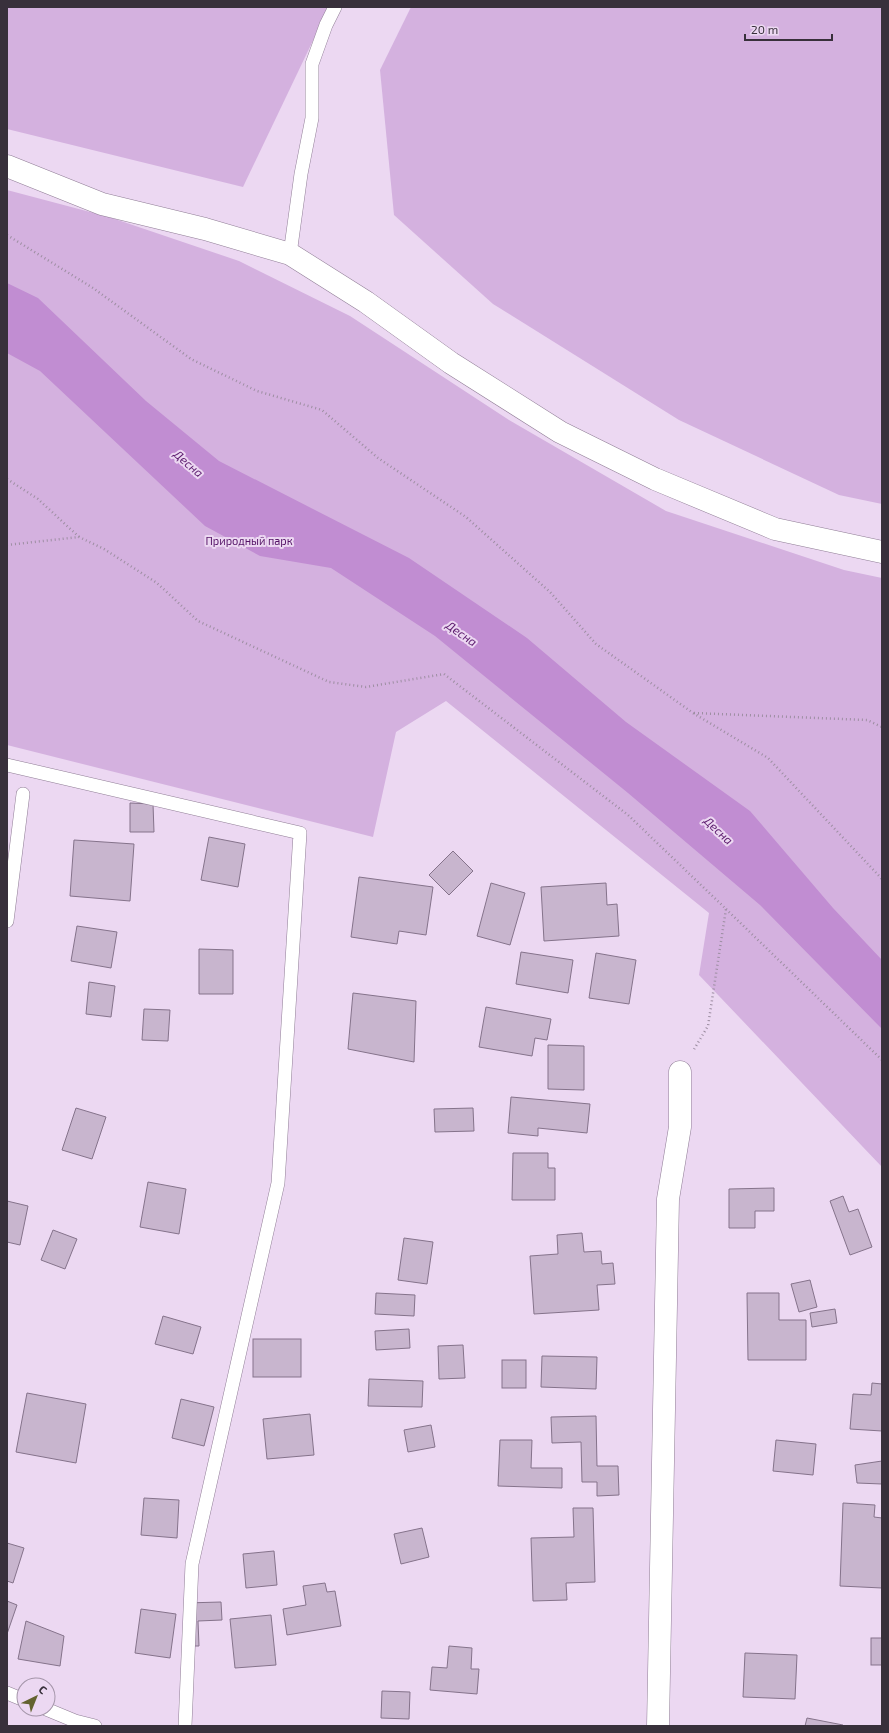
<svg xmlns="http://www.w3.org/2000/svg" width="889" height="1733" font-family="'Exo 2',sans-serif">
<style>
.green{fill:#d4b1df}
.water{fill:#c18dd2}
.building{fill:#c8b5ce;stroke:#85738b}
.lines{fill:none;stroke-linecap:round;stroke-linejoin:round}
.lane-casing{stroke:#907e96;stroke-width:14}
.street-casing{stroke:#907e96;stroke-width:23}
.path{stroke:#9d8ea2;stroke-width:2.5;stroke-dasharray:1 3;stroke-linecap:butt}
.lane{stroke:#fff;stroke-width:13}
.street{stroke:#fff;stroke-width:22}
.labels{text-anchor:middle;dominant-baseline:central;stroke-width:4;stroke-linejoin:round;paint-order:stroke}
.park-label{font-size:11px;fill:#541366;stroke:#ecd8f2}
.water-label{font-size:12px;font-style:italic;fill:#5c1c6e;stroke:#ecd8f2}
</style>
<rect width="100%" height="100%" fill="#ecd8f2"/>
<g class="green">
<path d="M7 7H329L243 187 7 129Z"/>
<path d="M411 7H882V504L839 495 679 420 493 304 394 215 380 70Z"/>
<path d="M7 190 109 217 239 261 350 316 509 420 666 511 844 570 882 578V1167L699 975 709 913 446 701 396 732 373 837 7 745Z"/>
</g>
<path class="water" d="M7 283 38 298 146 401 219 461 409 558 527 638 626 722 750 811 833 908 882 960V1029L760 905 628 793 435 636 331 568 260 556 205 526 40 371 7 353Z"/>
<g class="building">
<path d="M130 803 153 804 154 832H130Z"/>
<path d="M209 837 245 844 238 887 201 880Z"/>
<path d="M74 840 134 844 130 901 70 896Z"/>
<path d="M453 851 473 871 449 895 429 875Z"/>
<path d="M359 877 433 887 426 935 399 931 397 944 351 937Z"/>
<path d="M491 883 525 893 510 945 477 936Z"/>
<path d="M606 883 607 905 617 904 619 936 544 941 541 887Z"/>
<path d="M77 926 117 932 111 968 71 961Z"/>
<path d="M199 949 233 950V994H199Z"/>
<path d="M521 952 573 960 568 993 516 984Z"/>
<path d="M596 953 636 960 629 1004 589 998Z"/>
<path d="M89 982 115 986 111 1017 86 1014Z"/>
<path d="M353 993 416 1001 414 1062 348 1049Z"/>
<path d="M486 1007 551 1019 547 1040 535 1038 532 1056 479 1047Z"/>
<path d="M144 1009 170 1010 168 1041 142 1040Z"/>
<path d="M548 1045 584 1046V1090L548 1089Z"/>
<path d="M511 1097 590 1104 587 1133 538 1128V1136L508 1133Z"/>
<path d="M76 1108 106 1117 92 1159 62 1150Z"/>
<path d="M473 1108 474 1131 435 1132 434 1109Z"/>
<path d="M513 1153H548V1168H555V1200H512Z"/>
<path d="M148 1182 186 1189 179 1234 140 1227Z"/>
<path d="M774 1188V1211H755V1228H729V1189Z"/>
<path d="M843 1196 849 1212 858 1209 872 1247 850 1255 830 1201Z"/>
<path d="M7 1201 28 1206 20 1245 7 1242Z"/>
<path d="M53 1230 77 1239 65 1269 41 1260Z"/>
<path d="M582 1233 584 1252 601 1251 602 1264 613 1263 615 1284 597 1285 599 1310 534 1314 530 1256 558 1254 557 1235Z"/>
<path d="M404 1238 433 1242 427 1284 398 1280Z"/>
<path d="M810 1280 817 1307 799 1312 791 1284Z"/>
<path d="M376 1293 415 1295 414 1316 375 1314Z"/>
<path d="M747 1293H779V1320H806V1360H748Z"/>
<path d="M835 1309 837 1323 812 1327 810 1313Z"/>
<path d="M163 1316 201 1327 193 1354 155 1344Z"/>
<path d="M409 1329 410 1348 376 1350 375 1331Z"/>
<rect x="253" y="1339" width="48" height="38"/>
<path d="M463 1345 465 1378 439 1379 438 1346Z"/>
<path d="M542 1356 597 1357 596 1389 541 1387Z"/>
<rect x="502" y="1360" width="24" height="28"/>
<path d="M369 1379 423 1381 422 1407 368 1406Z"/>
<path d="M872 1383 882 1384V1431L850 1429 853 1394 871 1395Z"/>
<path d="M27 1393 86 1404 76 1463 16 1452Z"/>
<path d="M181 1399 214 1407 204 1446 172 1438Z"/>
<path d="M310 1414 314 1455 267 1459 263 1419Z"/>
<path d="M596 1416 597 1466H618L619 1495 597 1496V1482H582L581 1442 552 1443 551 1417Z"/>
<path d="M431 1425 435 1447 408 1452 404 1430Z"/>
<path d="M500 1440H532L531 1468H562V1488L498 1486Z"/>
<path d="M776 1440 816 1444 813 1475 773 1471Z"/>
<path d="M882 1461V1484L857 1483 855 1465Z"/>
<path d="M144 1498 179 1500 177 1538 141 1535Z"/>
<path d="M843 1503 875 1505 874 1517 882 1518V1588L840 1586Z"/>
<path d="M573 1508H593L595 1582 566 1583 567 1600 533 1601 531 1538 574 1537Z"/>
<path d="M422 1528 429 1557 401 1564 394 1534Z"/>
<path d="M7 1543 24 1548 13 1583 7 1581Z"/>
<path d="M274 1551 277 1585 246 1588 243 1554Z"/>
<path d="M325 1583 327 1592 335 1591 341 1626 287 1635 283 1609 306 1605 303 1586Z"/>
<path d="M7 1601 17 1605 7 1634Z"/>
<path d="M221 1602 222 1620 198 1621 199 1646H187L185 1603Z"/>
<path d="M141 1609 176 1614 170 1658 135 1653Z"/>
<path d="M271 1615 276 1665 235 1668 230 1619Z"/>
<path d="M26 1621 64 1636 60 1666 18 1659Z"/>
<rect x="871" y="1638" width="11" height="27"/>
<path d="M449 1646 472 1648 471 1669H479L477 1694 430 1690 432 1667 447 1668Z"/>
<path d="M745 1653 797 1655 795 1699 743 1697Z"/>
<path d="M382 1691 410 1692 409 1719 381 1718Z"/>
<path d="M807 1718 843 1725V1726H805Z"/>
</g>
<g class="lines">
<g class="lane-casing">
<g id="lane">
<path d="M290 254 301 174 312 118V64L326 25 335 7"/>
<path d="M7 765 300 833 278 1183 192 1564 185 1726"/>
<path d="M7 921 23 794"/>
<path d="M7 1693 24 1700"/>
<path d="M46 1709 75 1721 95 1726"/>
</g>
</g>
<g class="street-casing">
<g id="street">
<path d="M7 166 102 204 205 229 290 254 366 302 451 363 560 432 655 479 775 529 882 552"/>
<path d="M658 1726 668 1199 680 1127V1072"/>
</g>
</g>
<g class="path">
<path d="M7 235 93 288 191 359 257 391 322 410 378 458 466 517 550 592 596 644 693 713 768 758 882 879"/>
<path d="M7 479 38 499 79 537"/>
<path d="M7 545 79 537 104 549 157 583 198 621 329 682 366 687 444 674 628 815 726 909 708 1026 693 1051"/>
<path d="M694 713 867 720 882 727"/>
<path d="M726 909 882 1060"/>
</g>
<use href="#lane" class="lane"/>
<use href="#street" class="street"/>
</g>
<g class="labels">
<g class="park-label">
<text x="249" y="540">Природный парк</text>
</g>
<g class="water-label">
<text transform="translate(189 463) rotate(41)">Десна</text>
<text transform="translate(462 633) rotate(35)">Десна</text>
<text transform="translate(719 830) rotate(43)">Десна</text>
</g>
</g>
<rect width="889" height="1733" fill="none" stroke="#38303b" stroke-width="16"/>
<g transform="translate(36 1697) rotate(43)"><circle r="19" fill="#ecd8f2" stroke="#a495a9"/>
<path d="M0-3L7 15L0 10L-7 15Z" fill="#63622f"/>
<text y="-6" font-size="11" font-weight="bold" text-anchor="middle" fill="#38303b">С</text>
</g>
<path d="M745 34v6h87v-6" fill="none" stroke="#38303b" stroke-width="2"/>
<text x="751" y="34" font-size="12" fill="#38303b" stroke="#ecd8f2" stroke-width="3" paint-order="stroke">20 m</text>
</svg>
